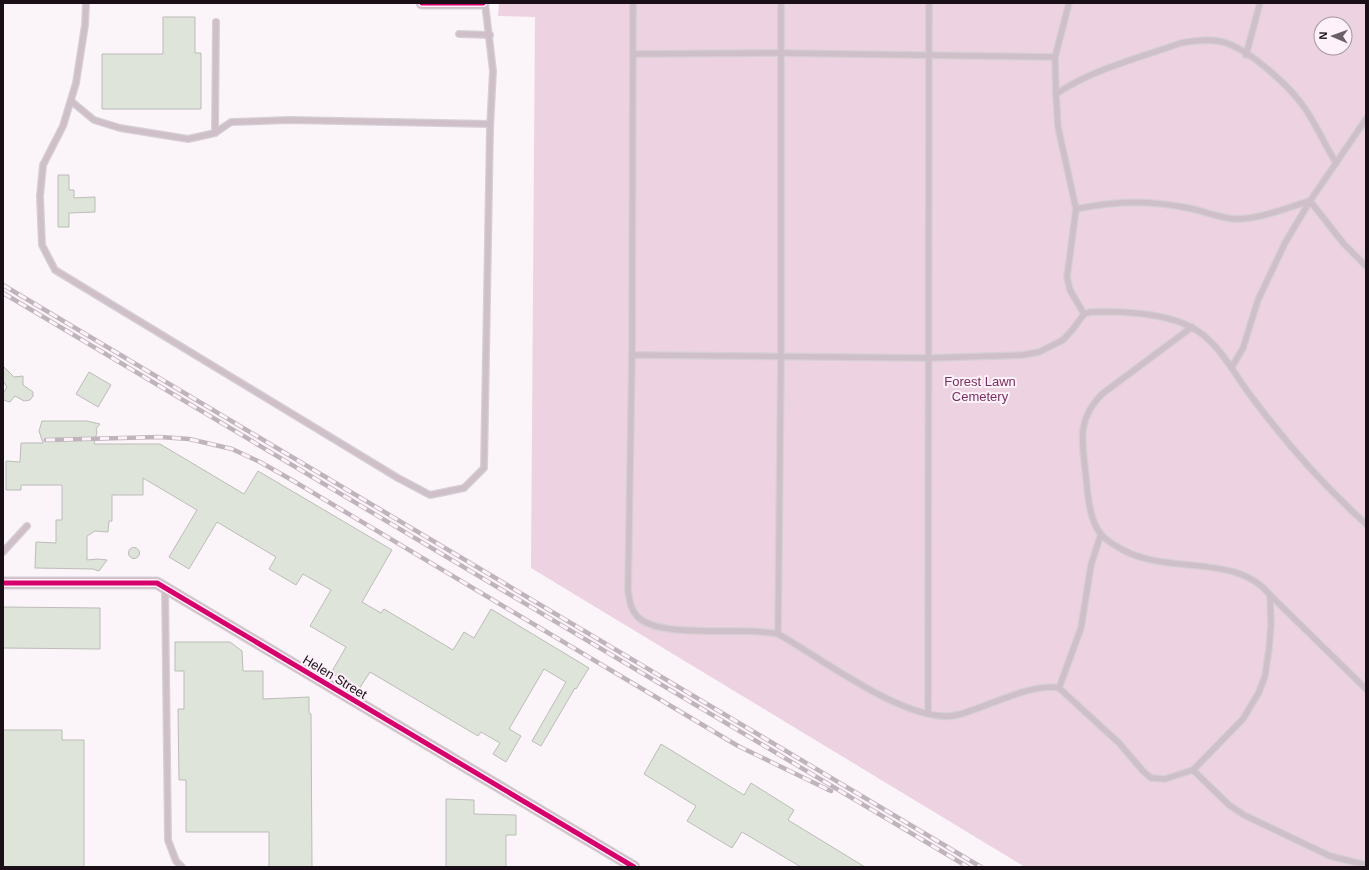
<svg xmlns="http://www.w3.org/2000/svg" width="1369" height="870" font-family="Helvetica,sans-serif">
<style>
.green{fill:#edd2e2;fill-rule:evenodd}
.building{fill:#dee4da;stroke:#bcbcb9}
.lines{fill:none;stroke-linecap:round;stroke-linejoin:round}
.lane-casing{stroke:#d6d0d4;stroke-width:8}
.street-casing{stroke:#d6d0d4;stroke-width:13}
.lane{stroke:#cfbfc8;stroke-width:5.5}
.street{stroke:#cfbfc8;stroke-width:11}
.rail-casing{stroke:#bfb4bb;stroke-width:4.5}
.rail{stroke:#fef1f9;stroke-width:3;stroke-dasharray:9;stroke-linecap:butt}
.cycleway-casing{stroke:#fef1f9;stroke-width:8}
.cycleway{stroke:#d6006c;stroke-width:5}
.labels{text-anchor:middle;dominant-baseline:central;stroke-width:4;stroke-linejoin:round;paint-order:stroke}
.park-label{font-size:13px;fill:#783060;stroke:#fef1f9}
.street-label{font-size:13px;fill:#1a0f16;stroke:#fef1f9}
</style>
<rect width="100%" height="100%" fill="#fbf4f8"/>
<path class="green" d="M499 3H1366V867H1025L531 568 535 17 498 16ZM1321 24H1345V48H1321Z"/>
<g class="building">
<path d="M163 17H195V53H201V109H102V54H163Z"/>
<path d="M58 175H69V190H74V198L95 197V212L69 213V227H58Z"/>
<path d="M3 366 14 377 23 376V385L33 392V396L30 400 24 401 15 396 10 402 3 400V394L7 387 3 381Z"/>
<path d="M89 372 111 385 98 407 76 394Z"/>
<path d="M42 421H87L100 424 96 429 97 432 94 444H160L244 494 258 471 392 550 362 602 381 613 384 609 453 650 464 632 474 638 491 609 589 668 576 689 575 688 541 746 532 741 566 682 544 669 509 729 521 736 506 762 493 754 500 743 481 732 478 736 370 672 359 689 331 673 346 647 310 626 331 590 303 574 296 585 269 569 276 557 217 522 189 569 169 557 197 510 143 478V495H112V521H109L108 532 95 531 87 536V560L98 559 107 560 99 571 93 569 35 568 36 542 56 543V520H62V485H21V490H6V461L20 462 21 443H43L39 431Z"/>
<circle cx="134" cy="553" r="5.5"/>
<path d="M3 607 100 608V649L3 648Z"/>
<path d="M175 642H230L242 651 243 671H263V699L309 697V713L311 714 312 867H269V832H186V780H179L178 709H184V671H175Z"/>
<path d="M3 730H62V740H84V867H3Z"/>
<path d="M661 744 744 795 751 783 794 810 788 820 865 867H801L742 832 732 848 687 821 696 806 644 774Z"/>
<path d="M446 799 474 800V814L516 815V835H506V867H446Z"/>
</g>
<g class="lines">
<g class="lane-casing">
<g id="lane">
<path d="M86 3 85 25 76 83 63 126 43 165 40 196 42 245 55 270 398 478 430 495 464 488 484 468 490 128 493 71 485 3"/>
<path d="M633 3 632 355 628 591C630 600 630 609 637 616 658 640 744 626 778 634"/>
<path d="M781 3V357L778 634C820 657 909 726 957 715 985 708 1033 682 1059 688L1119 743 1143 771 1151 778 1165 779 1193 770 1243 719 1259 692 1265 676 1269 649 1271 624 1270 595"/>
<path d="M459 34 490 35"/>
<path d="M633 54 780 53 1055 57"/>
<path d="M1246 55 1260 3"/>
<path d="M1056 94 1055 57 1069 3"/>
<path d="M71 101 94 120 120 128 188 139 215 133 231 122 289 120 490 124"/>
<path d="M215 133 216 22"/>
<path d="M1310 201 1344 244 1366 266"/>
<path d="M1076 209C1116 201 1148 200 1188 208 1204 211 1219 218 1236 219 1260 219 1286 208 1310 201"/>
<path d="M1084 314 1070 290 1067 277 1076 209 1058 127 1056 94C1093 69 1139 58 1181 43 1197 40 1214 38 1229 44 1254 54 1289 86 1304 107 1316 124 1325 145 1336 163"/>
<path d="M1192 327 1102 394C1079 417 1081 437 1085 467 1087 485 1088 520 1101 534 1106 541 1116 546 1123 550 1169 575 1237 553 1270 595L1366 689"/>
<path d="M632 355 929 358 1023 355 1039 352 1063 340 1073 329 1084 314 1090 312C1122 311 1162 312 1191 327 1220 342 1234 375 1254 400 1287 444 1325 487 1366 524"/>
<path d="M1232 367 1243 348 1258 300 1285 243 1310 201 1366 119"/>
<path d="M3 552 27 526"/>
<path d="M165 588 168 840 176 861 182 867"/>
<path d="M1059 688 1081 628 1091 565 1101 534"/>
<path d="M928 713 929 3"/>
<path d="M1193 770 1229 805 1244 815 1330 856 1366 865"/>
</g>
</g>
<g class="street-casing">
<g id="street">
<path d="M422 3H483"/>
<path d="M3 583H157L634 867"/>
</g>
</g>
<use href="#lane" class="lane"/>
<use href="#street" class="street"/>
<g class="rail-casing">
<g id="rail">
<path d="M3 285 981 867"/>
<path d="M3 293 968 867"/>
<path d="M46 440 160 437 189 439 232 449 260 462 290 479 738 746 831 791"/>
</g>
</g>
<use href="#rail" class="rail"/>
<g class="cycleway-casing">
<g id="cycleway">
<path d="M422 3H483"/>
<path d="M3 583H157L634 867"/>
</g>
</g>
<use href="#cycleway" class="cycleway"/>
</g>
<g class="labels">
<g class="park-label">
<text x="980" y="381">Forest Lawn<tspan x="980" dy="15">Cemetery</tspan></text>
</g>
<g class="street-label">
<text transform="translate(335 677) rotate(31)">Helen Street</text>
</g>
</g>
<rect width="1369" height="870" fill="none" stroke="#1a0f16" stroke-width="8"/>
<g transform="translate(1333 36) rotate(272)"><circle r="19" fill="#fef1f9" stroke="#a3979e"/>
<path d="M0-3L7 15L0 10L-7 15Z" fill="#695f65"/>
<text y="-6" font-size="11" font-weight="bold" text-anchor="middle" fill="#1a0f16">N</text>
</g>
</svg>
